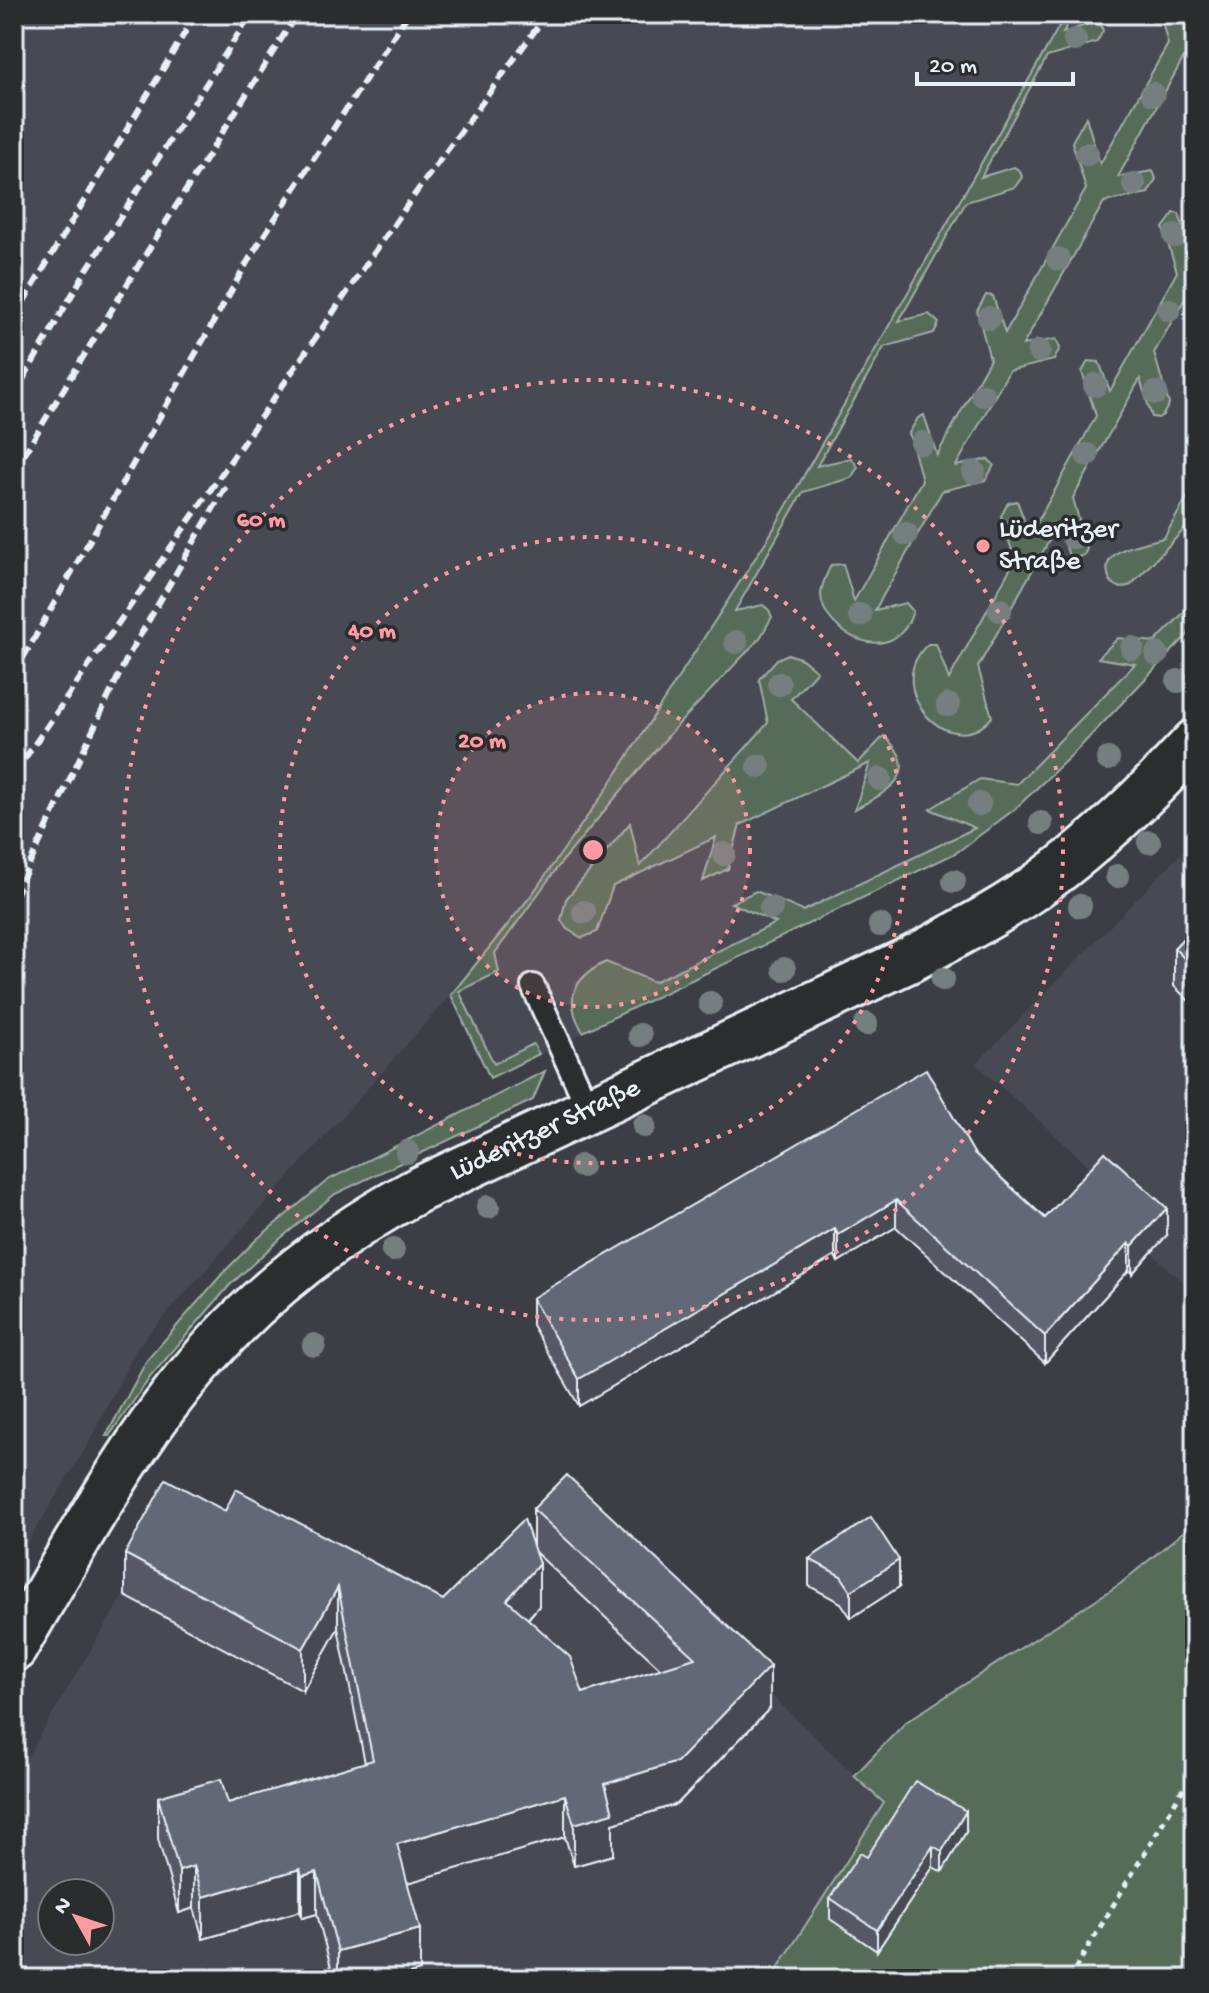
<svg xmlns="http://www.w3.org/2000/svg" width="1209" height="1993" font-family="'Gochi Hand',sans-serif">
<style>
.built{fill:#474a53;fill-rule:evenodd}
.green{fill:#576c58;stroke:#a0aea8;stroke-width:2}
.lines{fill:none;stroke-linecap:round;stroke-linejoin:round}
.service-casing{stroke:#e8f1f8;stroke-width:28}
.secondary-casing{stroke:#e8f1f8;stroke-width:50}
.path{stroke:#e8f1f8;stroke-width:5;stroke-dasharray:6 6;stroke-linecap:butt}
.service{stroke:#2a2d2e;stroke-width:22}
.secondary{stroke:#2a2d2e;stroke-width:44}
.rail{stroke:#e8f1f8;stroke-width:6;stroke-dasharray:12 6;stroke-linecap:butt}
.tree{fill:#767f7f}
.wall{fill:#565965;stroke:#e8f1f8;stroke-width:2;fill-rule:evenodd}
.shaded-wall{fill:#464853;stroke:#e8f1f8;stroke-width:2}
.building{fill:#646776;stroke:#e8f1f8;stroke-width:2}
.ring{fill:none;stroke:#ff9aa2;stroke-width:4;stroke-dasharray:4 8}
.poi-dot{fill:#ff9aa2;stroke:#2a2d2e;stroke-width:3}
.labels{text-anchor:middle;dominant-baseline:central;stroke-width:7;stroke-linejoin:round;paint-order:stroke}
.poi-label{font-size:28px;fill:#e8f1f8;stroke:#2a2d2e;text-anchor:start}
.street-label{font-size:28px;fill:#e8f1f8;stroke:#2a2d2e}
.centre{fill:#ff9aa2;stroke:#2a2d2e;stroke-width:4}
.ring-label{font-size:24px;text-anchor:middle;font-weight:bold;fill:#ff9aa2;stroke:#2a2d2e;stroke-width:7;stroke-linejoin:round;paint-order:stroke}
</style>
<rect width="100%" height="100%" fill="#3b3e44"/>
<filter id="ink" filterUnits="userSpaceOnUse"><feTurbulence type="fractalNoise" baseFrequency=".0125" numOctaves="2"/><feDisplacementMap in="SourceGraphic" scale="16" xChannelSelector="R" yChannelSelector="G"/><feConvolveMatrix kernelMatrix="1 2 1 2 8 2 1 2 1" color-interpolation-filters="sRGB"/></filter>
<g filter="url(#ink)">
<g class="built">
<path d="M14 14H1195V627L1078 749 1015 809 956 853 490 1078 450 996 138 1346 88 1444 14 1565Z"/>
<path d="M1195 839V1294L1151 1253 1166 1235 976 1064Z"/>
<path d="M181 1498 445 1643 567 1516 734 1659 884 1803 771 1979H14V1779ZM52 1893H100V1941H52Z"/>
</g>
<g class="green">
<path d="M1066 14H1072L1063 33 1094 22 1101 25 1103 31 1097 42 1047 57 981 177 1014 167 1020 171 1022 177 1015 187 966 202 899 321 929 314 939 323 934 333 884 347 817 466 851 458 858 467 851 478 803 492 735 611 763 605 769 610 772 617 760 638 675 728 615 798 560 864 495 953 499 972 459 991 494 1064 533 1044 539 1054 490 1078 451 995 530 897 606 790 770 535Z"/>
<path d="M1160 14H1195V55L1184 57 1118 177 1153 171 1156 179 1148 193 1104 202 1023 345 1056 339 1060 348 1054 360 1009 371 956 466 988 459 994 465 986 480 942 491 875 610 906 603 913 611C895 672 822 633 821 595 821 584 827 574 831 565L843 564 854 601 922 480 909 433 918 418 924 415 937 455 990 359 977 311 986 295 993 296 1005 333 1086 189 1072 142 1086 117 1100 164 1168 44Z"/>
<path d="M1174 213 1179 214 1190 247 1195 240V281L1154 353 1169 404 1163 415 1158 418 1152 417 1140 379 1073 498 1087 549 1084 555 1070 560 1059 523 978 667 992 717C952 766 879 689 928 644H936L949 679 1015 560 1001 516 1008 503 1017 501 1030 535 1096 416 1082 372 1088 361 1099 362 1110 391 1177 272 1163 228Z"/>
<path d="M1195 483V518L1131 585 1121 588C1114 585 1109 582 1108 574 1101 547 1147 543 1164 538Z"/>
<path d="M1195 601V627L1078 749 1015 809 956 853 583 1032C563 999 573 978 606 962L654 982 776 923 731 903 756 891 803 911 975 828 930 809 980 779 1017 784 1135 664 1098 658 1118 638 1155 642Z"/>
<path d="M788 654 802 659 817 671 791 699 858 763 884 736C925 773 887 792 855 809L870 763 740 825 728 869 703 881 716 837 613 886 597 932 582 938 567 929 561 920 566 899 630 823 640 866 768 723 759 679 777 659Z"/>
<path d="M545 1071 533 1100 335 1194 281 1238 230 1285 151 1376 109 1436H106L147 1360 223 1273 257 1239 328 1180Z"/>
<path d="M1195 1522V1979H771L884 1803 854 1776 906 1722 1120 1584Z"/>
</g>
<g class="lines">
<g class="service-casing">
<path id="service" d="M533 986 589 1110"/>
</g>
<g class="secondary-casing">
<g id="secondary">
<path id="s1" d="M14 1649C62 1568 108 1483 164 1407 232 1316 320 1242 420 1189L911 959C957 934 1003 911 1045 880 1100 840 1149 792 1195 742"/>
</g>
</g>
<path class="path" d="M1069 1979 1195 1769"/>
<use href="#service" class="service"/>
<use href="#secondary" class="secondary"/>
<g class="rail">
<path d="M14 318 196 14"/>
<path d="M14 395 84 274 251 14"/>
<path d="M14 471 137 268 297 14"/>
<path d="M14 674 252 254 408 14"/>
<path d="M14 774 415 194 547 14"/>
<path d="M14 897 127 658 228 483"/>
</g>
</g>
<g class="tree">
<circle cx="1075" cy="40" r="12"/>
<circle cx="1153" cy="94" r="12"/>
<circle cx="1087" cy="154" r="12"/>
<circle cx="1134" cy="184" r="12"/>
<circle cx="1175" cy="236" r="12"/>
<circle cx="1058" cy="259" r="12"/>
<circle cx="1169" cy="310" r="12"/>
<circle cx="989" cy="318" r="12"/>
<circle cx="1039" cy="351" r="12"/>
<circle cx="1095" cy="385" r="12"/>
<circle cx="1156" cy="393" r="12"/>
<circle cx="983" cy="395" r="12"/>
<circle cx="922" cy="443" r="12"/>
<circle cx="1087" cy="455" r="12"/>
<circle cx="974" cy="472" r="12"/>
<circle cx="1016" cy="528" r="12"/>
<circle cx="906" cy="534" r="12"/>
<circle cx="1073" cy="537" r="12"/>
<circle cx="1000" cy="610" r="12"/>
<circle cx="860" cy="615" r="12"/>
<circle cx="736" cy="642" r="12"/>
<circle cx="1132" cy="648" r="12"/>
<circle cx="1157" cy="654" r="12"/>
<circle cx="1178" cy="681" r="12"/>
<circle cx="779" cy="684" r="12"/>
<circle cx="948" cy="705" r="12"/>
<circle cx="1108" cy="759" r="12"/>
<circle cx="759" cy="766" r="12"/>
<circle cx="880" cy="779" r="12"/>
<circle cx="979" cy="804" r="12"/>
<circle cx="1041" cy="823" r="12"/>
<circle cx="1149" cy="842" r="12"/>
<circle cx="724" cy="854" r="12"/>
<circle cx="1117" cy="876" r="12"/>
<circle cx="954" cy="881" r="12"/>
<circle cx="1080" cy="906" r="12"/>
<circle cx="771" cy="908" r="12"/>
<circle cx="584" cy="912" r="12"/>
<circle cx="880" cy="925" r="12"/>
<circle cx="784" cy="969" r="12"/>
<circle cx="943" cy="979" r="12"/>
<circle cx="710" cy="1003" r="12"/>
<circle cx="866" cy="1024" r="12"/>
<circle cx="640" cy="1035" r="12"/>
<circle cx="644" cy="1126" r="12"/>
<circle cx="407" cy="1152" r="12"/>
<circle cx="581" cy="1166" r="12"/>
<circle cx="488" cy="1207" r="12"/>
<circle cx="393" cy="1250" r="12"/>
<circle cx="314" cy="1345" r="12"/>
</g>
<g class="wall">
<path d="M1195 926V1007L1174 986V948Z"/>
<path d="M974 1153 1045 1218 1167 1235 1132 1274 1129 1270 1045 1363 896 1227 838 1262 835 1256 579 1406 532 1325V1298Z"/>
<path d="M533 1509 770 1708 677 1804 613 1824V1855L574 1866 565 1837 407 1883 420 1971 390 1979H334L317 1914 302 1918 300 1911 203 1939 194 1908 179 1913 158 1839V1797L228 1803 365 1763 338 1628 303 1691 125 1596V1554L225 1511 443 1600 533 1547ZM535 1552 661 1669 583 1693 528 1619 539 1606Z"/>
<path d="M809 1559 899 1587 851 1618 841 1603 809 1586Z"/>
<path d="M966 1832 942 1872 933 1867 877 1951 830 1919V1898L867 1857Z"/>
</g>
<g class="shaded-wall">
<path d="M896 1200V1227L838 1262V1235Z"/>
<path d="M1167 1208V1235L1132 1274V1246Z"/>
<path d="M835 1229V1256L579 1406V1379Z"/>
<path d="M1129 1243V1270L1045 1363V1336Z"/>
<path d="M899 1560V1587L851 1618V1591Z"/>
<path d="M539 1564V1606L507 1642V1600Z"/>
<path d="M338 1587V1628L303 1691V1649Z"/>
<path d="M770 1666V1708L677 1804 613 1824V1855L574 1866V1824L605 1784Z"/>
<path d="M565 1795V1837L397 1886V1844Z"/>
<path d="M966 1811V1832L942 1872V1851Z"/>
<path d="M933 1846V1867L877 1951V1930Z"/>
<path d="M194 1866V1908L179 1913V1871Z"/>
<path d="M300 1869V1911L203 1939V1897Z"/>
<path d="M317 1872V1914L302 1918V1876Z"/>
<path d="M420 1929V1971L390 1979H338V1951Z"/>
</g>
<g class="building">
<path d="M1195 926V969L1174 948Z"/>
<path d="M926 1069 974 1153 1045 1218 1105 1152 1167 1208 1132 1246 1129 1243 1045 1336 896 1200 838 1235 835 1229 579 1379 532 1298Z"/>
<path d="M567 1475 770 1666 677 1762 605 1784 613 1813 574 1824 565 1795 397 1844 420 1929 338 1951 317 1872 302 1876 300 1869 203 1897 194 1866 179 1871 158 1797 221 1779 228 1803 373 1760 338 1587 303 1649 125 1554 166 1479 225 1511 236 1489 443 1600 524 1519 539 1564 507 1600 570 1657 583 1693 695 1658 533 1509Z"/>
<path d="M871 1517 899 1560 851 1591 841 1576 809 1559Z"/>
<path d="M915 1781 966 1811 942 1851 933 1846 877 1930 830 1898 860 1853 867 1857Z"/>
</g>
</g>
<circle cx="593" cy="850" r="157" fill="#ff9aa2" fill-opacity=".12"/>
<g class="ring">
<circle cx="593" cy="850" r="157"/>
<circle cx="593" cy="850" r="313"/>
<circle cx="593" cy="850" r="470"/>
</g>
<circle class="poi-dot" cx="983" cy="546" r="8"/>
<g class="labels">
<g class="poi-label">
<text x="999" y="530">Lüderitzer<tspan x="999" dy="32">Straße</tspan></text>
</g>
<g class="street-label">
<text stroke="none"><textPath href="#s1" startOffset="762">Lüderitzer Straße</textPath></text>
</g>
</g>
<circle cx="593" cy="850" r="12" class="centre"/>
<g class="ring-label">
<text x="261" y="526">60 m</text>
<text x="372" y="637">40 m</text>
<text x="482" y="747">20 m</text>
</g>
<rect width="1209" height="1993" fill="none" stroke="#2a2d2e" stroke-width="48"/>
<rect x="24" y="24" width="1161" height="1945" fill="none" stroke="#e8f1f8" stroke-width="3" filter="url(#ink)"/>
<g transform="translate(76 1917) rotate(310)"><circle r="38" fill="#2a2d2e" stroke="#767b7f" stroke-width="2"/>
<path d="M0-6L14 30L0 20L-14 30Z" fill="#ff9aa2"/>
<text y="-12" font-size="22" font-weight="bold" text-anchor="middle" fill="#e8f1f8">N</text>
</g>
<path d="M917 72v12h156v-12" fill="none" stroke="#e8f1f8" stroke-width="4"/>
<text x="929" y="72" font-size="24" fill="#e8f1f8" stroke="#2a2d2e" stroke-width="6" paint-order="stroke">20 m</text>
</svg>
